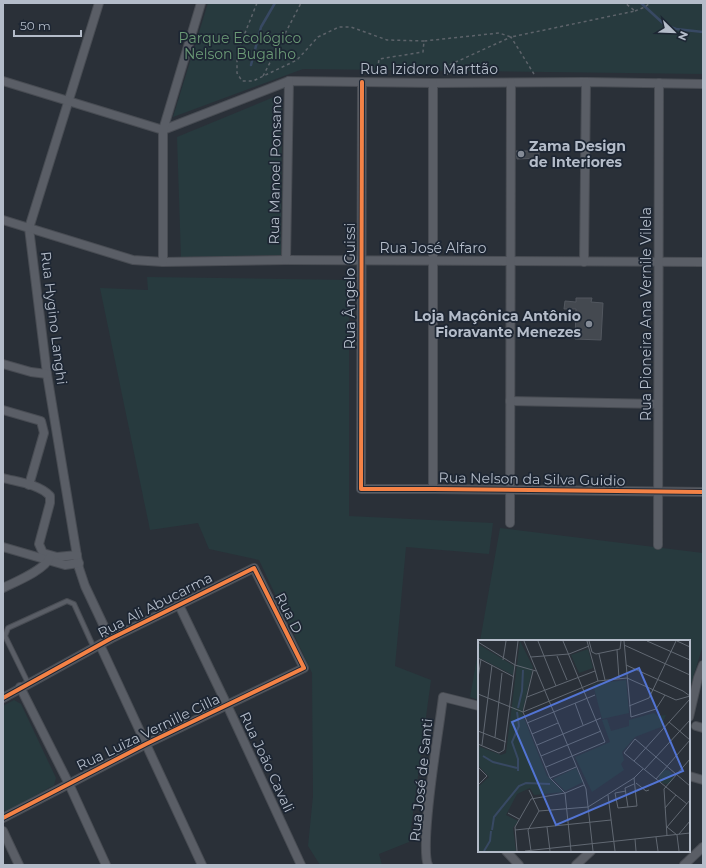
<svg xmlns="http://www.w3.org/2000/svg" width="706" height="868" font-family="Montserrat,sans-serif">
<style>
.green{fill:#273a3e}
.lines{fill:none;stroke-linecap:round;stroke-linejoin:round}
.stream{stroke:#384963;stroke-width:2.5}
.building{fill:#444950;stroke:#52575f}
.lane-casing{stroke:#484c53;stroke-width:6}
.street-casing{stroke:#484c53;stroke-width:10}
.path{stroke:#5d636a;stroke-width:1.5;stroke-dasharray:3 3;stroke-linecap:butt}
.lane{stroke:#5a5e66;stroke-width:4}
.street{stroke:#5a5e66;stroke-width:8}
.cycleway-casing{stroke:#1d2633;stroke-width:6}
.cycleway{stroke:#f48246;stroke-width:4}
.poi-dot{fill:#848b96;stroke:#1d2633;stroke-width:1.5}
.labels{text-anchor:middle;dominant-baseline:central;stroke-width:3.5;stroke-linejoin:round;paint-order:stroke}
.park-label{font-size:14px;fill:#6b9a76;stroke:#1d2633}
.street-label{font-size:14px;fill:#b4bcc9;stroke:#1d2633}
.poi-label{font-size:14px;font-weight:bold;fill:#b4bcc9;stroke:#1d2633;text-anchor:start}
.inset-river{fill:none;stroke:#384963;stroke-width:2}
.inset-road{fill:none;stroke:#616872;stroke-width:1}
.view{fill:#5274d3;fill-opacity:0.15;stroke:#5274d3;stroke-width:2}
.inset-edge{fill:none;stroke:#b4bcc9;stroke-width:2}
</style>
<rect width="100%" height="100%" fill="#2a3038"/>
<g class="green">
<path d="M208 3H703V74L303 69 173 117Z"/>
<path d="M274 97H279L282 100 281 255 181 257 177 137Z"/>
<path d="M147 277 349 280V516L493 523 489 554 406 547 395 666 431 680 409 842 379 854 382 865H320L308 846 313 796 312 673 259 560 209 549 198 523 150 530 100 288 148 290Z"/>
<path d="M500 528 703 553V645L689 691V641H480Z"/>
<path d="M479 647V700L470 697Z"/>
<path d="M14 700 21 704 56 778 54 785 8 811 3 810V706Z"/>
</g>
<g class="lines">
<g class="stream">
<path d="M641 3 665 25 676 29 703 32"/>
<path d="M251 65 261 27 275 3"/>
</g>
</g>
<g class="building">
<path d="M516 151H539V158L517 159Z"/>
<path d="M576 298H592L591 302 603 303 601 340 575 339 576 309H564L565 301 576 302Z"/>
</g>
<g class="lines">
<g class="lane-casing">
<path id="lane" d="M28 683 5 636 8 628 67 601 74 604 94 648"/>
</g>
<g class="street-casing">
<g id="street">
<path d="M99 3 29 228 47 374 79 568 85 586 110 639"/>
<path d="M3 81 163 130 289 81 433 83 586 82 703 84"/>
<path d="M362 82 361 489H433L703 492"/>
<path d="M3 220 133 260 163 262 286 260 703 262"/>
<path d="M286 260 289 81"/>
<path d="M163 262V130L201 3"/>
<path d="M584 262 586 82"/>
<path d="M3 364 31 372 47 374"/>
<path d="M510 401 658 404"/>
<path d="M3 410 41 421 44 433 29 485"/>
<path d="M3 478C18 482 39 484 50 496V503L39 544 43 553 57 557 77 555"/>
<path d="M433 489V83"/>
<path d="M510 523 511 83"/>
<path d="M658 545 659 83"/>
<path d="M3 547 65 565 79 563"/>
<path d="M3 588C15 582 45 570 50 557"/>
<path d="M179 605 227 705 301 865"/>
<path d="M100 645 202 865"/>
<path d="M20 687 69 784 106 865"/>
<path d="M3 698 110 639 254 568 304 668 146 744 3 818"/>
<path d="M689 717 698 678 703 665"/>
<path d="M696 726 703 728"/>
<path d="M689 776 703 780"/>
<path d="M3 831 19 865"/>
<path d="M506 851 519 865"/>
<path d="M428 865C425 858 426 846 426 838 428 791 437 744 443 697L479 706"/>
<path d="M576 865 591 851"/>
<path d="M684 865 703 847"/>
</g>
</g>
<g class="path">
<path d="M257 3 237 53V73L242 81H253L297 60 318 37 339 27H351L387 40 424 41"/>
<path d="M635 11 645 7 650 3"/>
<path d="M377 75 379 59 423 52 424 41 499 33 511 37 635 11 625 3"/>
<path d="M447 75V66L511 37 534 74"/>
<path d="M263 76 301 3"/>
</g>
<use href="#lane" class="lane"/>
<use href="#street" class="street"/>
<g class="cycleway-casing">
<g id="cycleway">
<path d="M362 82 361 489H433L703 492"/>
<path d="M3 698 110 639 254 568 304 668 146 744 3 818"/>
</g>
</g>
<use href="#cycleway" class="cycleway"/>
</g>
<g class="poi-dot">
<circle cx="521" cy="154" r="4"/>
<circle cx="589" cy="324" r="4"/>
</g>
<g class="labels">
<g class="park-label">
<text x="240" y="38">Parque Ecológico<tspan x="240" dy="16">Nelson Bugalho</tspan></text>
</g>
<g class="street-label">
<text x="429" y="69">Rua Izidoro Marttão</text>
<text transform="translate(275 170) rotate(-89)">Rua Manoel Ponsano</text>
<text x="433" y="248">Rua José Alfaro</text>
<text transform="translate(350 286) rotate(-90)">Rua Ângelo Guissi</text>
<text transform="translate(646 314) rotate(-90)">Rua Pioneira Ana Vernile Vilela</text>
<text transform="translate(54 318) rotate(83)">Rua Hygino Langhi</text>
<text transform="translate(532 479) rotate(1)">Rua Nelson da Silva Guidio</text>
<text transform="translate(155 605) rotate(-27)">Rua Ali Abucarma</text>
<text transform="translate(289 613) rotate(63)">Rua D</text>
<text transform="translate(148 732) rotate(-26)">Rua Luiza Vernille Cilla</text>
<text transform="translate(267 762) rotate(65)">Rua João Cavali</text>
<text transform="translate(421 780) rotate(-84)">Rua José de Santi</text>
</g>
<g class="poi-label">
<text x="529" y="146">Zama Design<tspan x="529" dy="16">de Interiores</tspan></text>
<text x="581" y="316" text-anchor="end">Loja Maçônica Antônio<tspan x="581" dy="16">Fioravante Menezes</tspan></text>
</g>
</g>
<g transform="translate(478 640)">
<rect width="212" height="212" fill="#2a3038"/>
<path d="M42 1 55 27 44 73 69 136 85 152 56 155 52 148 39 154 28 175 40 181 35 188 38 211H0V147L11 137 0 125V106L23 115 28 113ZM0 4 36 26 35 35 0 17ZM110 9 115 28 101 33 93 15ZM148 40 151 73 124 79 115 44ZM176 73 180 76 188 75 183 87 157 97 144 112 146 120 143 124 146 130 114 152 97 117 132 102 124 80 129 79 133 91 151 86V80ZM98 128 105 142 87 151 75 139ZM181 137a7 7 0 1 1 14 0a7 7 0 1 1-14 0Z" fill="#273a3e"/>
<path class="inset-river" d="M40 68 44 51 45 30M39 72 41 86 34 102 40 119V131M5 116 15 122 39 128M14 190 16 177 41 146 48 143 72 144M6 211 12 201 13 191"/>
<path class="inset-road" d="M46 1 108 149 115 211M60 1 78 46M109 1 120 41M111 1 114 12 118 14 142 9 143 1M146 1 153 77 178 69 187 55M169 1 212 20M199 1 212 7M0 2 37 25 58 31M146 5 212 35M139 10 141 38M121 14 127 40M79 16 89 40M53 17 91 14 111 6M0 18 36 37M25 20 28 1M148 25 205 51 212 56M55 31 45 72 72 138 87 153 93 211M0 38 3 19M149 38 198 60 212 56M0 54 45 72M49 57 117 31M97 63 105 85M151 66 171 58 198 1M45 72 120 41 149 38M191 82 212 100M49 83 117 55M0 91 28 102M54 94 80 83M17 97 24 33M0 104 21 113 26 110 40 1M4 105 14 25M59 105 123 78M63 116 123 91M156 121 212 59M0 127 9 136 0 145M68 127 127 102 85 1M166 130 212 80M72 138 98 127M178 139 212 100M158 143 168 151 171 150M51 150 61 171 50 190 53 211M148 151 137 153 140 168 159 166 156 138M130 155 137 211M209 164 146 113 157 99 212 146M150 167 147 148 156 144M187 168 198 155M61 171 110 167 156 138 165 129M30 173 41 179M69 187 72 211M37 190 133 180M201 194 212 181M189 196 186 149 212 119M178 197 180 211M157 199 158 211M39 211 37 187 53 159 87 153 106 145M47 211 212 193M201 211 199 195 189 187 212 160"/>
<path class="view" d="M161 28 205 131 78 185 34 82Z"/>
<rect width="212" height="212" class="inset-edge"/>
</g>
<rect width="706" height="868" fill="none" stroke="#b4bcc9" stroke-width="8"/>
<g transform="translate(674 32) rotate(113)" stroke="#1d2633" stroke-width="3" paint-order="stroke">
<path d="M0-3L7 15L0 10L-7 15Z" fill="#b4bcc9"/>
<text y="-6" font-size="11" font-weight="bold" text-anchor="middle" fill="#b4bcc9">N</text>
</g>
<path d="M14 30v6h67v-6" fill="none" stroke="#b4bcc9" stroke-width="2"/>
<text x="20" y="30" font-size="12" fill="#b4bcc9" stroke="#1d2633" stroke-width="3" paint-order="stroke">50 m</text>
</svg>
